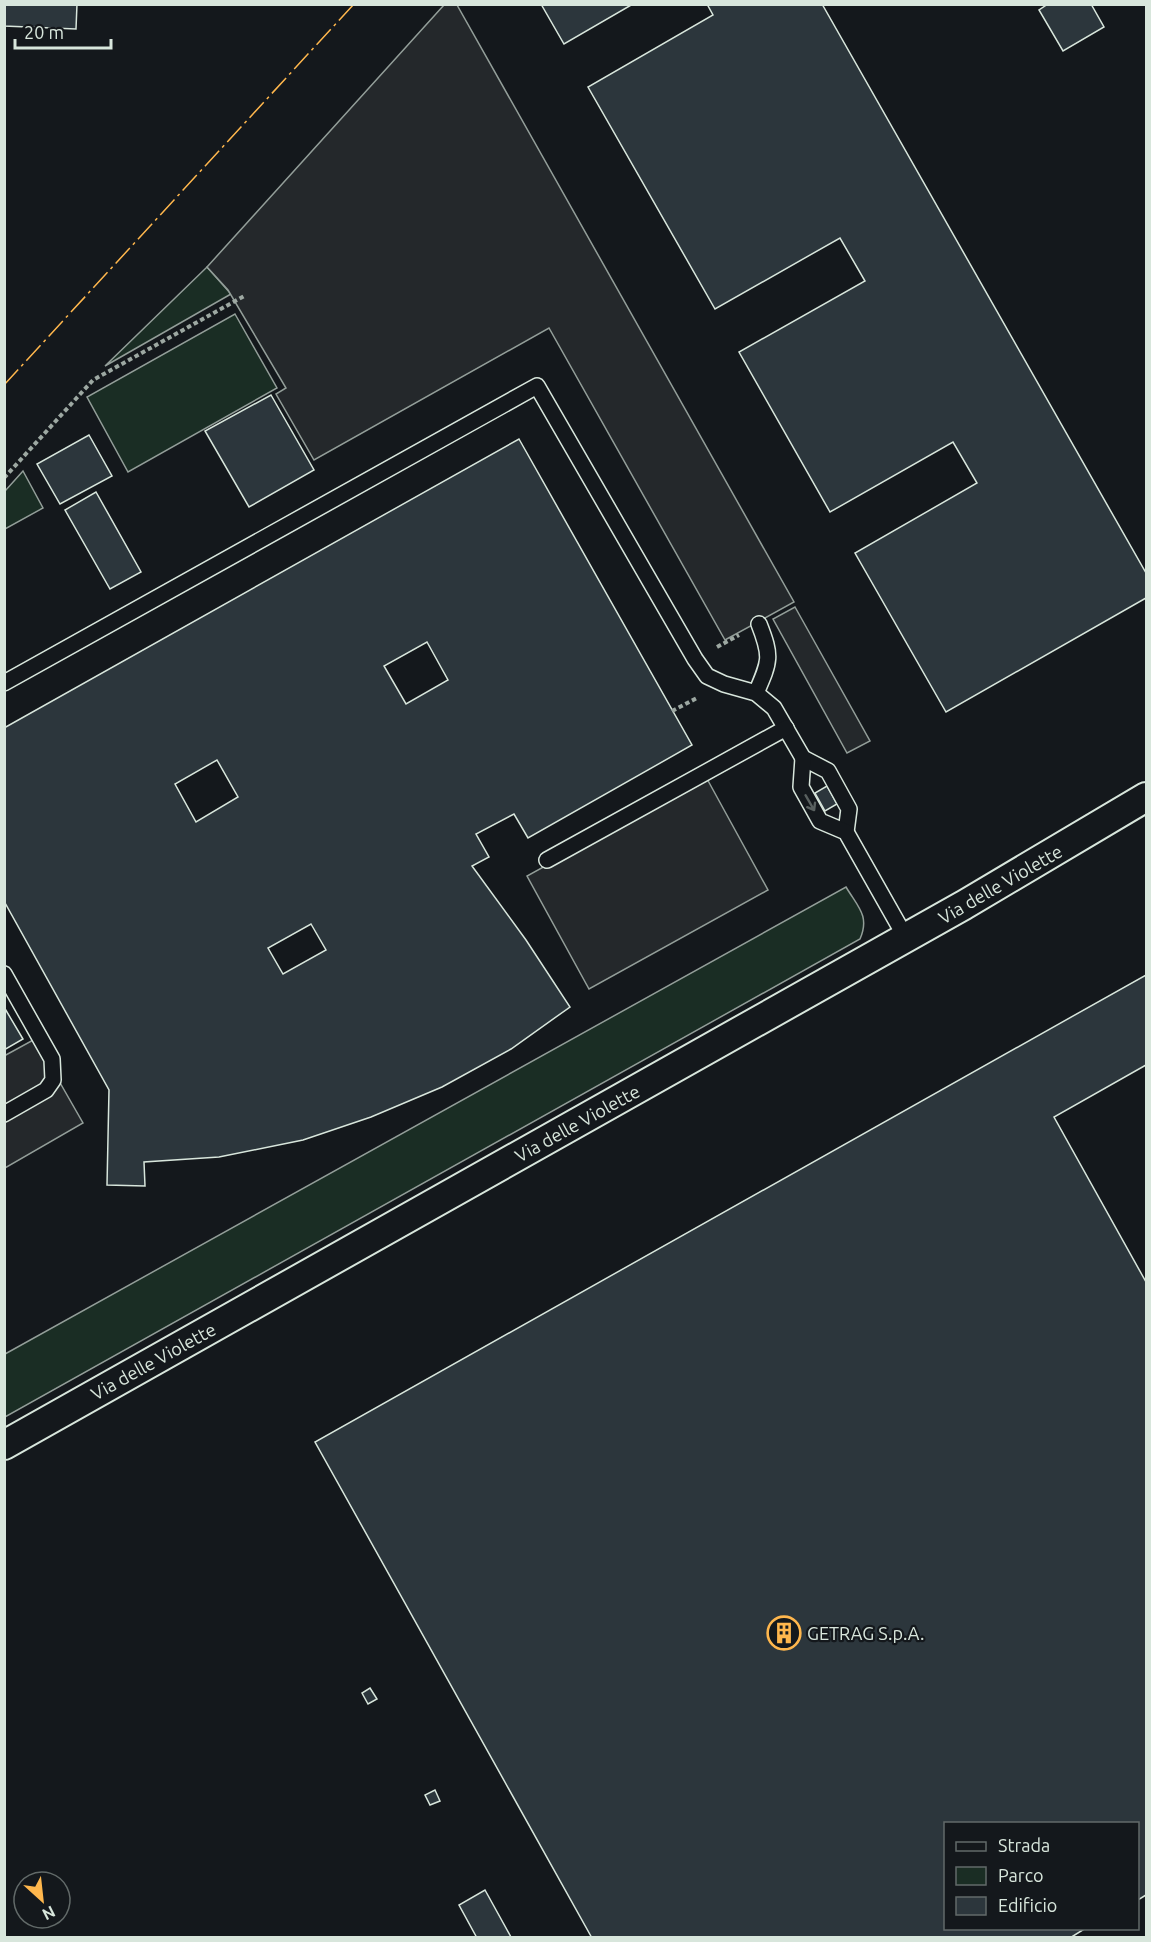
<svg xmlns="http://www.w3.org/2000/svg" width="1151" height="1942" font-family="Ubuntu,sans-serif">
<style>
.green{fill:#1a2d24;stroke:#939e99;stroke-width:1.5}
.parking{fill:#24282b;stroke:#939e99;stroke-width:1.5}
.building{fill:#2c363c;stroke:#d8e6dc;stroke-width:1.5;fill-rule:evenodd}
.lines{fill:none;stroke-linecap:round;stroke-linejoin:round}
.lane-casing{stroke:#d8e6dc;stroke-width:18}
.street-casing{stroke:#d8e6dc;stroke-width:32}
.path{stroke:#9da8a2;stroke-width:4;stroke-dasharray:4.5 3;stroke-linecap:butt}
.lane{stroke:#14181c;stroke-width:15}
.street{stroke:#14181c;stroke-width:28}
.power{stroke:#ffb74d;stroke-width:1.5;stroke-dasharray:21 4.5 3 4.5;stroke-linecap:butt}
.oneway{stroke:#59605f}
.labels{text-anchor:middle;dominant-baseline:central;stroke-width:4.5;stroke-linejoin:round;paint-order:stroke}
.street-label{font-size:18px;fill:#d8e6dc;stroke:#14181c}
.poi-label{font-size:18px;fill:#d8e6dc;stroke:#14181c;text-anchor:start}
</style>
<rect width="100%" height="100%" fill="#14181c"/>
<g class="green">
<path d="M207 267 231 294 105 366Z"/>
<path d="M235 314 277 388 128 472 87 397Z"/>
<path d="M23 471 43 508 5 529V491Z"/>
<path d="M846 887C858 907 870 916 860 939L5 1417V1354Z"/>
</g>
<g class="parking">
<path d="M444 5H457L794 602 725 640 549 328 314 460 276 394 286 388 228 290 207 267Z"/>
<path d="M795 607 870 741 847 753 773 619Z"/>
<path d="M706 777 768 890 589 989 527 876Z"/>
<path d="M35 1039 83 1123 5 1168 4 1056Z"/>
</g>
<g class="building">
<path d="M4 4H77L76 29 4 26Z"/>
<path d="M541 4H633L564 44Z"/>
<path d="M707 4H822L1146 573V598L946 712 855 553 977 483 953 442 830 512 739 352 865 281 840 238 715 309 588 87 713 15Z"/>
<path d="M1048 4H1091L1104 27 1063 51 1039 10Z"/>
<path d="M271 395 314 470 249 507 205 431Z"/>
<path d="M89 435 112 476 60 504 37 464Z"/>
<path d="M519 439 692 745 528 838 514 814 476 834 489 857 472 866 526 940 570 1007 511 1049 442 1087 371 1117 303 1140 219 1157 144 1162 145 1186 107 1185 109 1090 4 901V728ZM427 642 448 680 406 704 384 666ZM217 760 238 797 196 822 175 784ZM311 924 326 950 283 974 268 948Z"/>
<path d="M96 492 141 572 110 589 65 510Z"/>
<path d="M827 786 837 804 825 811 815 793Z"/>
<path d="M1146 975V1065L1054 1117 1146 1282V1895L1138 1900V1824H946V1928H1086L1070 1938H592L315 1442Z"/>
<path d="M4 1007 23 1039 4 1050Z"/>
<path d="M370 1688 377 1699 368 1704 362 1693Z"/>
<path d="M435 1790 440 1801 430 1805 425 1795Z"/>
<path d="M485 1890 511 1937 510 1938H477L459 1905Z"/>
</g>
<g class="lines">
<g class="lane-casing">
<g id="lane">
<path d="M4 683 537 386 695 659 707 676 724 684 756 693 774 708 803 758 828 771 849 809 846 832"/>
<path d="M756 693C770 661 772 657 759 624"/>
<path d="M803 758 801 787 820 821 846 832 906 938"/>
<path d="M547 860 786 728"/>
<path d="M4 974 52 1059 53 1080 46 1090 4 1114"/>
</g>
</g>
<g class="street-casing">
<path id="street" d="M4 1445 964 905 1146 797"/>
</g>
<g class="path">
<path d="M4 478 93 380 246 295"/>
<path d="M717 647 739 635"/>
<path d="M672 711 697 698"/>
</g>
<use href="#lane" class="lane"/>
<use href="#street" class="street"/>
<path class="power" d="M4 385 354 4"/>
</g>
<defs><path id="oneway-shaft" d="M-6 0H5M1.5-3L5.5 0L1.5 3" fill="none" stroke-width="1.6" stroke-linecap="round" stroke-linejoin="round" transform="scale(1.5)"/></defs>
<use class="oneway" href="#oneway-shaft" transform="translate(810 803) rotate(60)"/>
<defs>
<g id="building-ring" transform="scale(1.725)"><circle r="9.5" fill="#14181c" stroke="#ffb74d" stroke-width="1.5"/><path d="M-4-6H4V6H1V3H-1V6H-4ZM-2.5-4.3h1.7v1.8h-1.7ZM.8-4.3h1.7v1.8H.8ZM-2.5-1h1.7V.8h-1.7ZM.8-1h1.7V.8H.8Z" fill="#ffb74d"/></g>
</defs>
<g fill-rule="evenodd">
<use href="#building-ring" x="784" y="1633"/>
</g>
<g class="labels">
<g class="street-label">
<text transform="translate(1000 884) rotate(-30)">Via delle Violette</text>
<text transform="translate(577 1123) rotate(-29)">Via delle Violette</text>
<text transform="translate(153 1361) rotate(-29)">Via delle Violette</text>
</g>
<g class="poi-label">
<text x="807" y="1633">GETRAG S.p.A.</text>
</g>
</g>
<rect width="1151" height="1942" fill="none" stroke="#d8e6dc" stroke-width="12"/>
<rect x="944" y="1822" width="195" height="108" fill="#14181c" stroke="#626a69" stroke-width="1.5"/>
<rect x="956" y="1842" width="30" height="9" fill="#14181c" stroke="#626a69" stroke-width="1.5"/>
<text x="998" y="1852" font-size="18" fill="#d8e6dc">Strada</text>
<rect x="956" y="1867" width="30" height="18" fill="#1a2d24" stroke="#626a69" stroke-width="1.5"/>
<text x="998" y="1882" font-size="18" fill="#d8e6dc">Parco</text>
<rect x="956" y="1897" width="30" height="18" fill="#2c363c" stroke="#626a69" stroke-width="1.5"/>
<text x="998" y="1912" font-size="18" fill="#d8e6dc">Edificio</text>
<g transform="translate(42 1900) rotate(153)"><circle r="28" fill="#14181c" stroke="#626a69" stroke-width="1.5"/>
<path d="M0-4.5L10 22L0 15L-10 22Z" fill="#ffb74d"/>
<text y="-9" font-size="16" font-weight="bold" text-anchor="middle" fill="#d8e6dc">N</text>
</g>
<path d="M15 39v9h96v-9" fill="none" stroke="#d8e6dc" stroke-width="3"/>
<text x="24" y="39" font-size="18" fill="#d8e6dc" stroke="#14181c" stroke-width="4.5" paint-order="stroke">20 m</text>
</svg>
